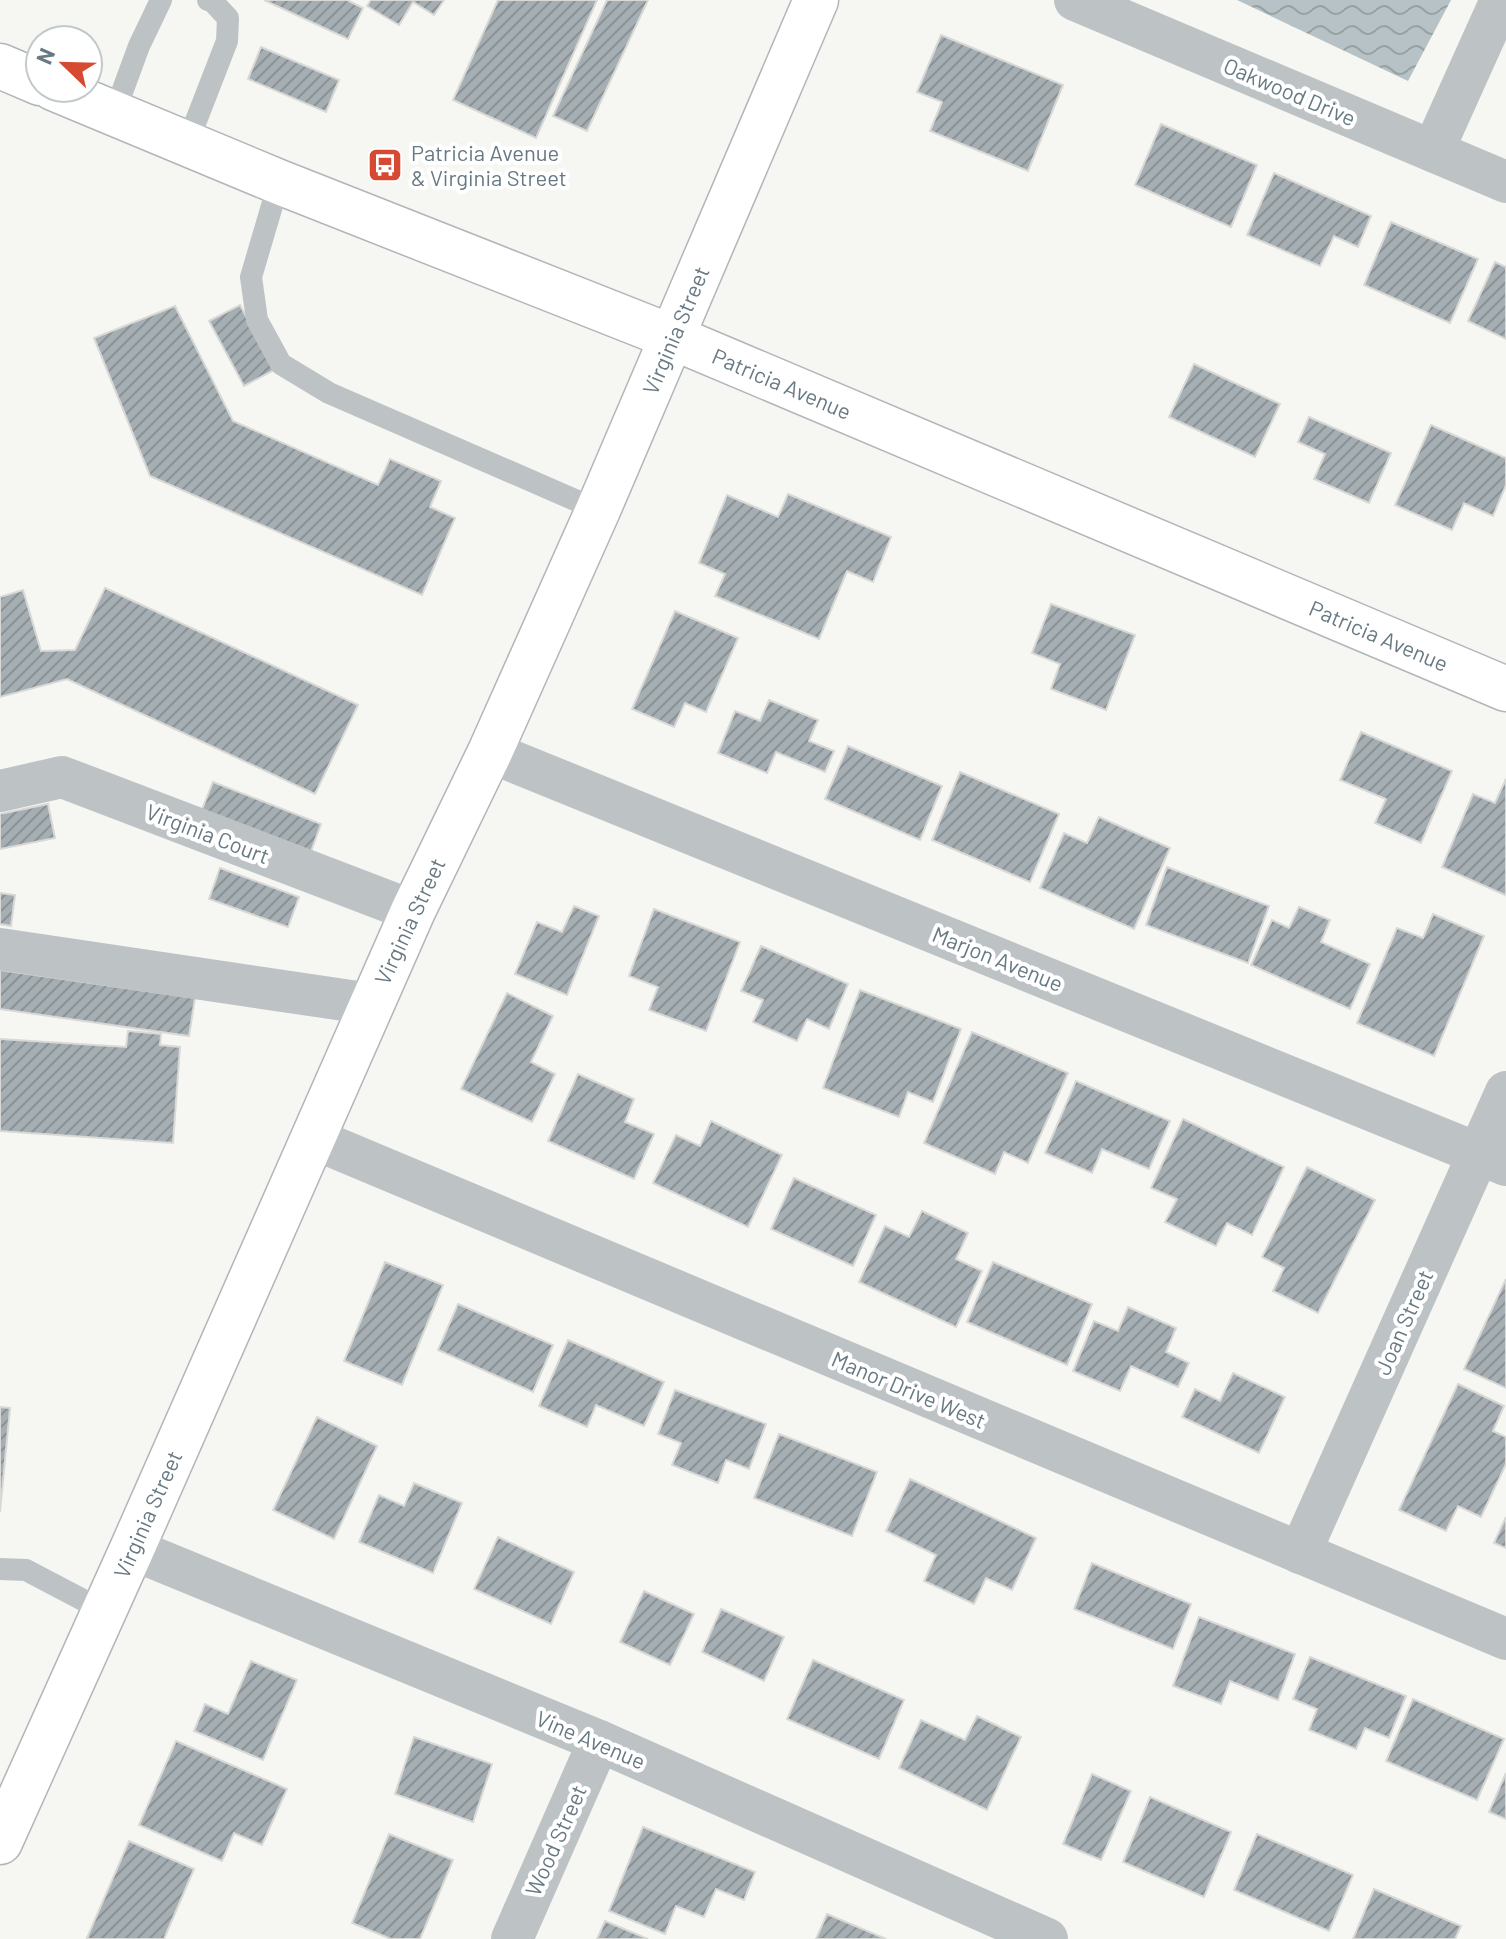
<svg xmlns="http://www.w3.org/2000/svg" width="1506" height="1939" font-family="Barlow,sans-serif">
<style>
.water{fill:url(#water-waves)}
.building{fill:url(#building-hatch);stroke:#d8d8d6;stroke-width:2}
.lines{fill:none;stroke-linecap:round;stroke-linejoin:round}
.secondary-casing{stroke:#b0b6ba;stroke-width:47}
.lane{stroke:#bdc2c5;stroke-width:22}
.street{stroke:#bdc2c5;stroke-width:42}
.secondary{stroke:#fff;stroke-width:44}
.labels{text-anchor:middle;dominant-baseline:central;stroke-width:8;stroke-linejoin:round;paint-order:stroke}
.street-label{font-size:22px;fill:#677982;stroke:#fff}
.poi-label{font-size:22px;fill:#677982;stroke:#fff;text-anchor:start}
</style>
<defs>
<pattern id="water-waves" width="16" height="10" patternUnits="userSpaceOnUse" patternTransform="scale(2)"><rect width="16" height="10" fill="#b6c2c5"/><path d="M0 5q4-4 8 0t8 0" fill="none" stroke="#98a2a5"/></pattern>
<pattern id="building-hatch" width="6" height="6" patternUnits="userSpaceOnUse" patternTransform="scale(2)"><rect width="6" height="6" fill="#a5aeb2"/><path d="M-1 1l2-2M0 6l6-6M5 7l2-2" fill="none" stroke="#8a9296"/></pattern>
</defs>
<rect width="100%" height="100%" fill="#f6f6f3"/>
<path class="water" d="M1237 0H1451L1408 81Z"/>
<g class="building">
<path d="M264 0H347L363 8 348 39Z"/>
<path d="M371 0H444L434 15 413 2 399 25 367 6Z"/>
<path d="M498 0H597L536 138 453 100Z"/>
<path d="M607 0H648L587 131 553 116Z"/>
<path d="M941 35 1063 85 1028 171 930 131 942 102 917 92Z"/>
<path d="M261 47 339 80 326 112 248 79Z"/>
<path d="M1161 124 1257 165 1231 227 1135 185Z"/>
<path d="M1274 173 1371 216 1358 247 1334 236 1320 266 1247 235Z"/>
<path d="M1391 222 1478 259 1450 323 1364 285Z"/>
<path d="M1495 262 1506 267V339L1468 321Z"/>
<path d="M240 305 274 370 244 386 209 321Z"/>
<path d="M175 306 233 421 378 485 390 459 441 481 430 507 455 518 422 595 150 476 94 338Z"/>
<path d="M1194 364 1280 404 1255 457 1169 417Z"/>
<path d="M1309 417 1391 453 1369 503 1314 479 1325 454 1298 442Z"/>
<path d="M1431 425 1506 458V485L1493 516 1464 503 1452 530 1395 505Z"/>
<path d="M788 494 891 537 873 582 847 571 819 639 715 596 725 574 699 563 727 495 778 517Z"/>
<path d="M105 588 358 705 315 794 67 679 0 697V597L23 590 41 651 75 650Z"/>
<path d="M1051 604 1135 635 1106 710 1051 689 1060 664 1032 653Z"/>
<path d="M675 611 738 638 706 712 685 703 674 727 632 709Z"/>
<path d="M769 700 818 720 809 741 834 751 825 772 776 752 767 773 718 753 735 711 760 721Z"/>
<path d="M1361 732 1452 771 1421 843 1375 823 1386 799 1340 780Z"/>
<path d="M848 746 942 786 920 840 825 799Z"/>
<path d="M960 772 1059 814 1030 882 932 840Z"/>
<path d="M1506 779V893L1505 895 1442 867 1473 794 1495 803Z"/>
<path d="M213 782 321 824 310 854 201 812Z"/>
<path d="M48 804 55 838 0 849V814Z"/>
<path d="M1099 817 1170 848 1134 929 1040 888 1064 833 1087 843Z"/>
<path d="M1167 867 1269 906 1248 963 1146 925Z"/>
<path d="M220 868 299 897 288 927 209 899Z"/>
<path d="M0 893 15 895 11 926 0 924Z"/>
<path d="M574 906 599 916 567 995 515 974 537 922 562 932Z"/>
<path d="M1299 907 1330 920 1321 942 1370 964 1350 1009 1251 965 1272 920 1289 928Z"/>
<path d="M654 909 740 942 706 1031 649 1010 658 987 629 976Z"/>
<path d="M1433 914 1484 936 1434 1056 1357 1023 1397 928 1423 938Z"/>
<path d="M761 946 848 984 829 1029 807 1019 797 1041 753 1022 763 1000 741 991Z"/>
<path d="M0 970 195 998 189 1036 0 1009Z"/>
<path d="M860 990 961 1029 933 1102 908 1092 899 1117 823 1088Z"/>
<path d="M507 993 553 1016 531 1062 555 1074 532 1122 461 1089Z"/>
<path d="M128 1031 161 1034 160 1045 180 1047 173 1143 0 1131V1039L126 1047Z"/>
<path d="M972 1032 1068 1073 1028 1163 1004 1152 995 1174 924 1143Z"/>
<path d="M578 1074 634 1099 625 1122 654 1134 634 1179 548 1141Z"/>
<path d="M1076 1081 1170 1121 1149 1169 1102 1149 1092 1173 1045 1153Z"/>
<path d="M1183 1119 1284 1167 1252 1235 1227 1223 1216 1246 1165 1222 1177 1199 1151 1188Z"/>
<path d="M711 1121 782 1155 748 1227 653 1183 676 1135 700 1146Z"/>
<path d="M1307 1167 1375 1200 1318 1313 1273 1291 1284 1268 1262 1257Z"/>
<path d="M794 1178 876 1215 853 1266 771 1229Z"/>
<path d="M922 1211 968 1233 956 1259 982 1271 956 1327 859 1282 885 1226 909 1237Z"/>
<path d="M385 1262 443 1285 402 1385 344 1361Z"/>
<path d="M993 1262 1092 1304 1067 1365 967 1322Z"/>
<path d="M1506 1279V1388L1464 1369Z"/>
<path d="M458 1304 553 1345 533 1392 438 1350Z"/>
<path d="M1128 1307 1176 1328 1166 1352 1189 1363 1178 1387 1131 1366 1120 1391 1073 1371 1094 1321 1118 1331Z"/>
<path d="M568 1340 664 1382 644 1426 596 1405 587 1427 539 1406Z"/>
<path d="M1233 1373 1285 1397 1259 1453 1182 1417 1195 1389 1220 1401Z"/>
<path d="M1458 1384 1504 1406 1493 1431 1506 1437V1464L1481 1517 1458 1506 1446 1531 1399 1510Z"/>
<path d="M675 1390 766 1424 749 1469 726 1460 718 1483 672 1465 681 1443 658 1434Z"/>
<path d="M0 1407 10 1408 0 1512Z"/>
<path d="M317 1417 377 1446 334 1539 273 1510Z"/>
<path d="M779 1434 877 1472 852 1536 754 1498Z"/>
<path d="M910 1479 1036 1538 1012 1590 986 1578 974 1604 924 1581 936 1555 886 1531Z"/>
<path d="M414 1483 462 1503 433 1573 359 1542 379 1495 404 1506Z"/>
<path d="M1506 1517V1548L1494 1543Z"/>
<path d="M498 1537 574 1572 551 1624 474 1589Z"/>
<path d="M1092 1563 1191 1604 1173 1649 1074 1609Z"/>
<path d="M644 1591 694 1614 670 1665 620 1642Z"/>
<path d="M721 1609 784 1637 764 1681 702 1652Z"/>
<path d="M1199 1617 1295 1654 1278 1700 1230 1681 1221 1704 1173 1686Z"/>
<path d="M1310 1657 1406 1696 1389 1738 1365 1728 1356 1749 1309 1730 1317 1709 1293 1699Z"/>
<path d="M813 1660 904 1700 879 1759 787 1719Z"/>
<path d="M251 1661 297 1680 263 1760 194 1731 205 1704 228 1714Z"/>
<path d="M1413 1699 1504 1739 1477 1800 1386 1761Z"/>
<path d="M977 1716 1021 1737 987 1810 899 1768 921 1720 965 1740Z"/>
<path d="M414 1737 492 1764 473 1822 395 1794Z"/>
<path d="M176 1741 287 1789 262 1845 234 1833 222 1861 139 1825Z"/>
<path d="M1506 1773V1819L1489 1812Z"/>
<path d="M1092 1774 1131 1791 1101 1860 1063 1844Z"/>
<path d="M1150 1797 1231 1832 1204 1897 1123 1862Z"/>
<path d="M643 1827 755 1872 744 1900 716 1889 704 1917 676 1906 665 1934 609 1911Z"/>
<path d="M389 1834 453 1860 420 1939H391L352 1923Z"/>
<path d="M1257 1834 1353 1875 1329 1931 1234 1890Z"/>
<path d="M129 1841 194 1869 164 1939H90L87 1938Z"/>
<path d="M1374 1889 1461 1926 1455 1939H1353Z"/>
<path d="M827 1914 886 1939H816Z"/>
<path d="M605 1921 648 1939H597Z"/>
</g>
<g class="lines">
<g class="secondary-casing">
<g id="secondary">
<path d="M0 66 40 83"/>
<path d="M53 88 279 182 672 337 1506 689"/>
<path d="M0 1842 132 1549 413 911 490 752 598 510 816 0"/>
</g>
</g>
<g class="lane">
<path d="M114 114 139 46 161 0"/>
<path d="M187 144 227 41 228 18 212 1 208 0"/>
<path d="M279 182 251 277 257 320 281 364 329 393 598 510"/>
<path d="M0 1569 26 1570 104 1611"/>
</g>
<g class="street">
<path d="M1075 0 1506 182"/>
<path d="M1433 151 1501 0"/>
<path d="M490 752 1506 1165"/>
<path d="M0 791 62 777 413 911"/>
<path d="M0 949 371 1004"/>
<path d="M312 1138 1506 1639"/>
<path d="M132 1549 599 1741 1047 1939"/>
<path d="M1300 1553 1506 1092"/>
<path d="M512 1939 599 1741"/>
</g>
<use href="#secondary" class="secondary"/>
</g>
<defs>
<g id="bus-square" transform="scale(1.8)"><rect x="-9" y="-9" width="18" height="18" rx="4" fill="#d64a33" stroke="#fff"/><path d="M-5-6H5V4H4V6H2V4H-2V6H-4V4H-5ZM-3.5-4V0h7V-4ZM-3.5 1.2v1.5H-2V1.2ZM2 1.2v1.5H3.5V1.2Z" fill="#fff"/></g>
</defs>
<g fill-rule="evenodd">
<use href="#bus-square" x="385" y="165"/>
</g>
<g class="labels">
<g class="street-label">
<text transform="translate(1290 91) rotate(23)">Oakwood Drive</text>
<text transform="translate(675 330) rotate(-67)">Virginia Street</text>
<text transform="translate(782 383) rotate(23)">Patricia Avenue</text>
<text transform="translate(1379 635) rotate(23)">Patricia Avenue</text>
<text transform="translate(208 833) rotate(21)">Virginia Court</text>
<text transform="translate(409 921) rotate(-65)">Virginia Street</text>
<text transform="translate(998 958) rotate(22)">Marjon Avenue</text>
<text transform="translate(1403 1322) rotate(-66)">Joan Street</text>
<text transform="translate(909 1389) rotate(23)">Manor Drive West</text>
<text transform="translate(147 1514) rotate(-66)">Virginia Street</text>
<text transform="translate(591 1739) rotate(23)">Vine Avenue</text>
<text transform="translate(555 1840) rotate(-66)">Wood Street</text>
</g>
<g class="poi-label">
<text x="411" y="152">Patricia Avenue<tspan x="411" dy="25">&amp; Virginia Street</tspan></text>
</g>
</g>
<g transform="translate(64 64) rotate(293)"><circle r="38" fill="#ffffff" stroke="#c2c9cd" stroke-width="2"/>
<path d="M0-6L14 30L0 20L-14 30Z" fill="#d64a33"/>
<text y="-12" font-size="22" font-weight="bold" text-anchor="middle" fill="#677982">N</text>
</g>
</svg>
